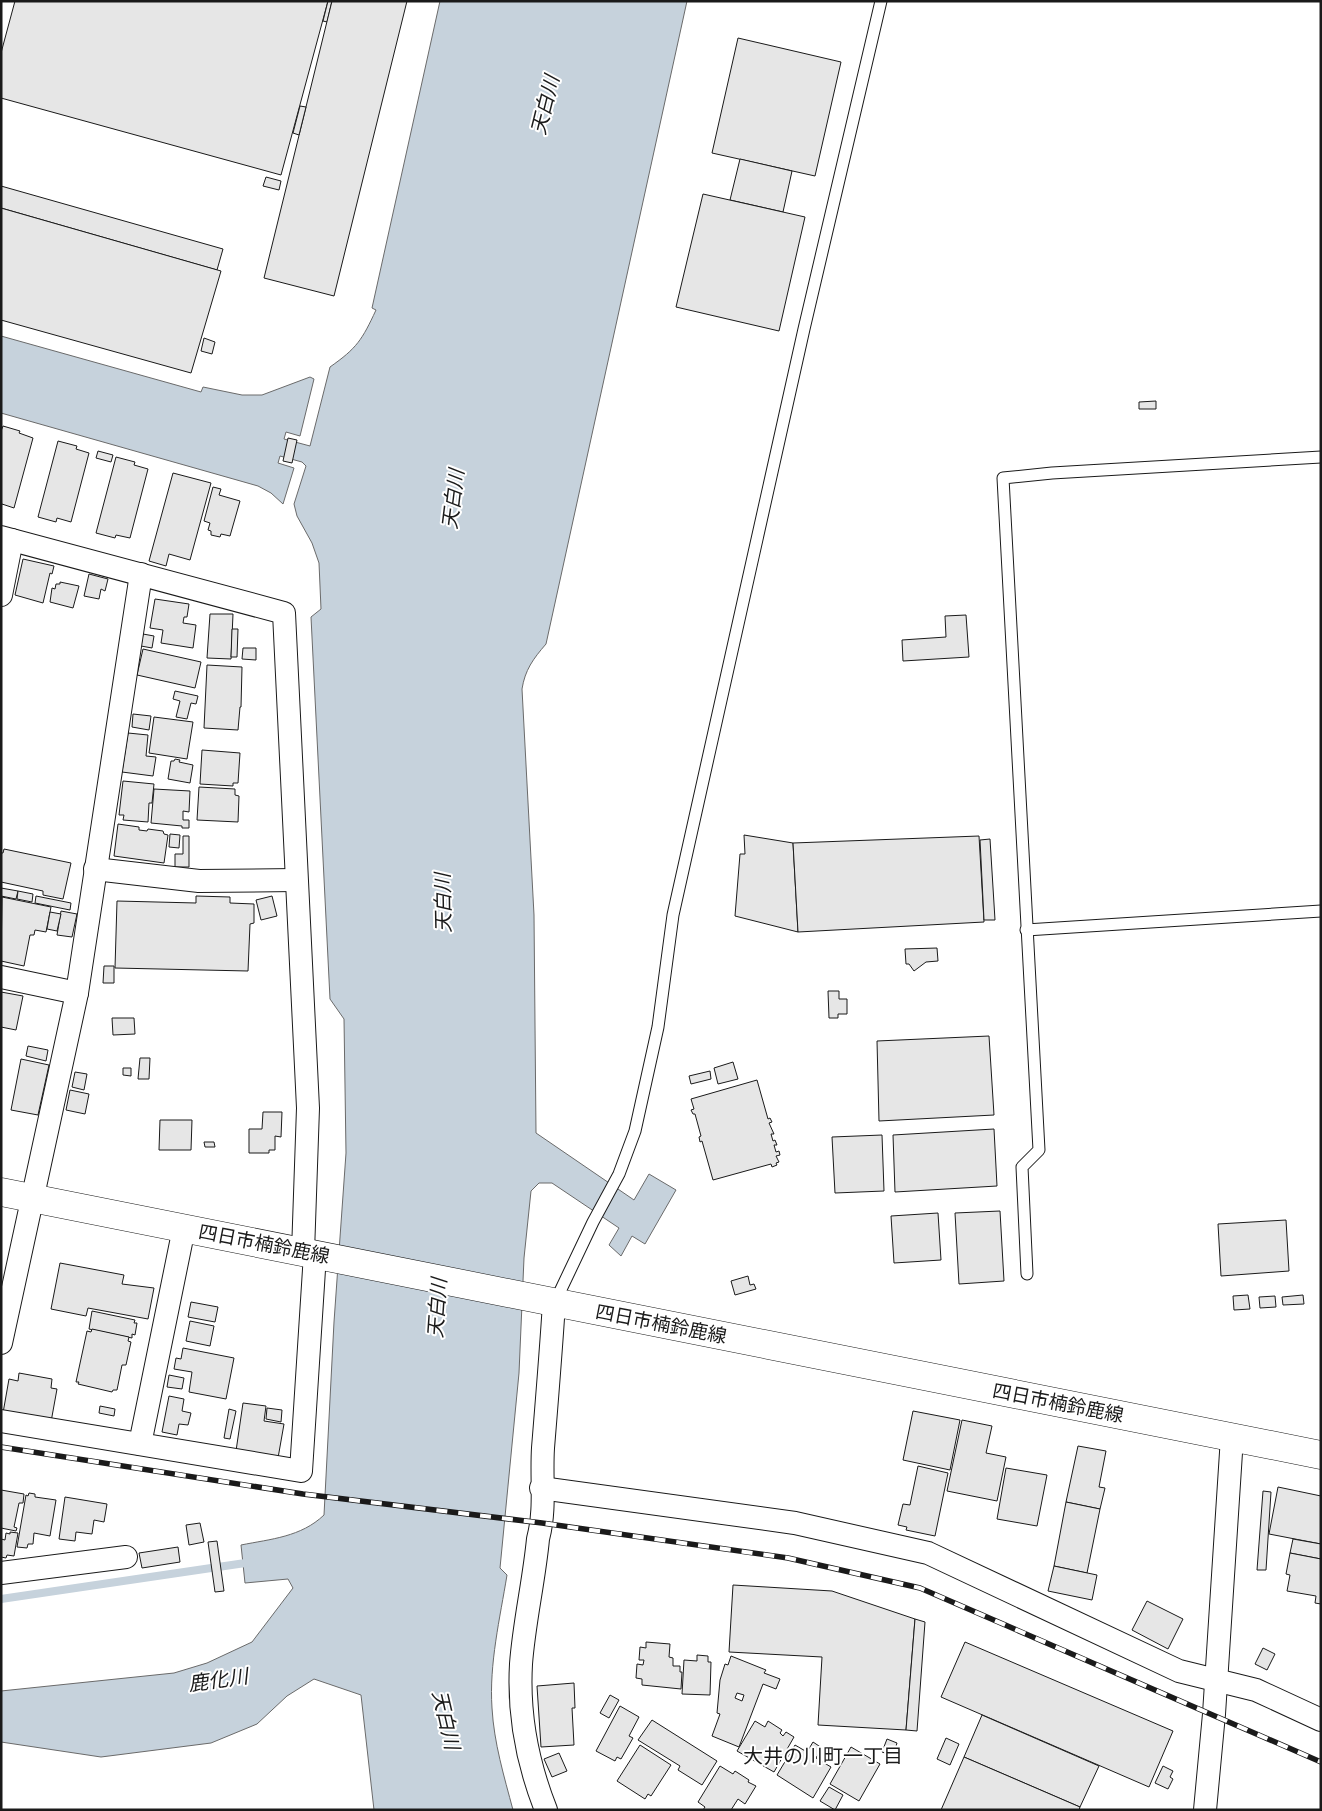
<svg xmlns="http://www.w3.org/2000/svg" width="1322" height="1811" font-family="Cabin,'Noto Sans JP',sans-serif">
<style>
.water{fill:#c6d2dc;stroke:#6a6a6a}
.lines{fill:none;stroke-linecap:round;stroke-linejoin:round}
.stream{stroke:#c6d2dc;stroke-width:8}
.building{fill:#e6e6e6;stroke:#1a1a1a;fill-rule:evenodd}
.service-casing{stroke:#1a1a1a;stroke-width:13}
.minor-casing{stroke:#1a1a1a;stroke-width:24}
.primary-casing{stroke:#1a1a1a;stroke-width:29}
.service{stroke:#fff;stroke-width:11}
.minor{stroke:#fff;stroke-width:22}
.primary{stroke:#fff;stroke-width:28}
.rail-casing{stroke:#1a1a1a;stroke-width:5.5}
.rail{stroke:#fff;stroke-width:4;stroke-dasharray:11;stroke-linecap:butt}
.labels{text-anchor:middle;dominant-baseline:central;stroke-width:4;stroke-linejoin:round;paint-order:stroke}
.street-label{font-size:19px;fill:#1a1a1a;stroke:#fff}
.water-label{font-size:20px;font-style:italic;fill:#1a1a1a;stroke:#fff}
.neighbourhood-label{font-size:20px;fill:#1a1a1a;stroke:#fff}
</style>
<rect width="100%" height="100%" fill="#fff"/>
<path class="water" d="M440 1H687L546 644C533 659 525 670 522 689L534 915 536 1133 634 1200 649 1174 676 1190 645 1244 632 1236 621 1256 609 1245 619 1228 552 1183H539L531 1191 524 1258 519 1373 500 1568 507 1575C500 1618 489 1664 492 1708 494 1743 504 1776 513 1810H374L361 1695 314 1679 287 1696 257 1724 211 1743 101 1757 1 1742V1691L174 1673 207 1663 252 1642 293 1588 288 1579 245 1583 241 1545C271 1539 301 1537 324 1515L334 1322 346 1153 344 1019 330 999 311 617 321 609 319 563 312 543 297 516 294 504 306 466 302 462 280 456 278 463 294 468 283 504 271 493 258 486 1 413V336L201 392 203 387 242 395H262L310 377 314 379 300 436 286 432 284 439 310 446 330 367C357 348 362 340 376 310L372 308Z"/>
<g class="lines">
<path class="stream" d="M1 1599 252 1562"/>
</g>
<g class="building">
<path d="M15 1H328L281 175 1 98V53Z"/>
<path d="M328 1H332L327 22 323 21Z"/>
<path d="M332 1H407L334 296 264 278Z"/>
<path d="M738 38 841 62 815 176 712 153Z"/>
<path d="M300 106 306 107 299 135 293 133Z"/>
<path d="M740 159 792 171 783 212 730 200Z"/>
<path d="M266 177 281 181 279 190 263 186Z"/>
<path d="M1 186 223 249 217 270 1 208Z"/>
<path d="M703 194 805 217 779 331 676 307Z"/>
<path d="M1 208 221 271 191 373 1 320Z"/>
<path d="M204 338 215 342 212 354 201 351Z"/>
<path d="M1156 401V409H1139V402Z"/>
<path d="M3 426 20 431 19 433 33 438 14 508 2 504 1 507V431Z"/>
<path d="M288 438 297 440 292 463 283 461Z"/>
<path d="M58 441 77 446 76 449 89 453 71 522 57 518 56 522 38 517Z"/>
<path d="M98 451 113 455 111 462 96 458Z"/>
<path d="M116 457 135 462 134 465 148 469 130 538 116 535 115 538 96 533Z"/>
<path d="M173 473 211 483 190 560 169 554 166 566 149 561Z"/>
<path d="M213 487 221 489 219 495 240 501 230 536 221 534 220 537 211 535V531L208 530 210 523 204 521Z"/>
<path d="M23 559 54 566 52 574 50 573 43 603 15 595Z"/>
<path d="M89 574 108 579 105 591 101 589 99 599 84 596Z"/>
<path d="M60 582 79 586 73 608 50 602 52 588 55 589 56 584H60Z"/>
<path d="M155 599 189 604 187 617H184L183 623 196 625 193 648 161 643 163 630 150 628Z"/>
<path d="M210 614H233L231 659 207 658Z"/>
<path d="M966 615 969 657 903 661 902 640 946 637 945 616Z"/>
<path d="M232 629H238L237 657H231Z"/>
<path d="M143 634 154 636 152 648 141 646Z"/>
<path d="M243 648H256V660L242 659Z"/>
<path d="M143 649 201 662 195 688 137 675Z"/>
<path d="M207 665 242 667 241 707H240L238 730 204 728Z"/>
<path d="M175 691 198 696 196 704 191 703 187 719 176 717 180 701 173 699Z"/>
<path d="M133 714 151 716 149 730 132 727Z"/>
<path d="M154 717 193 722 187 759 149 753Z"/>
<path d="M128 733 148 735 146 756 156 757 153 776 122 772Z"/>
<path d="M202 750 240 753 238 783H233V786L200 784Z"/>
<path d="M175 759 180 760 179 762 193 765 190 783 168 779 171 761H174Z"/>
<path d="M123 781 154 784 152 803H149L148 822 123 820 124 815H119Z"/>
<path d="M199 787 235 789V795L239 796 238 822 197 820Z"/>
<path d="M154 789 190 791 189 812 183 811V820H189V828H182V826L151 823Z"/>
<path d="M118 824 139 827V830L147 831 148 829 163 831 164 834 168 835 164 863 114 856Z"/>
<path d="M170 834 180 835 179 848 169 847Z"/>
<path d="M744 835 793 843 798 932 735 916 740 854H745Z"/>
<path d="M183 836H189V867H175V854H183Z"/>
<path d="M979 836 984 922 798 932 793 843Z"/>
<path d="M990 839 995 920H984L980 840Z"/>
<path d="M4 849 71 863 63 899 43 895V891L1 882V853H3Z"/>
<path d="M1 888 18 891 16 899 1 896Z"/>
<path d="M18 891 33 894 32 902 17 899Z"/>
<path d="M36 896 71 903 70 910 35 903Z"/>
<path d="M196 896 230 897V903L254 904V923L250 924 248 971 115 968 117 901 196 903Z"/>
<path d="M272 896 277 916 261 920 256 900Z"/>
<path d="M2 897 51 907 46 932 35 930 34 935H30L24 966 1 961Z"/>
<path d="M61 911 77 914 72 937 57 935Z"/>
<path d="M50 912 61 914 57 931 47 929Z"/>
<path d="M937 948 938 961 926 962 914 971 909 964H906L905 949Z"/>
<path d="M104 966H114V983H103Z"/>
<path d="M828 991H839V999H847V1014H838V1018H829Z"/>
<path d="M1 992 23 996 16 1030 1 1027Z"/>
<path d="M112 1018H134L135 1034 113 1035Z"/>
<path d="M989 1036 994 1115 879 1121 877 1041Z"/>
<path d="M28 1046 48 1050 46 1061 26 1056Z"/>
<path d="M140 1058H150L149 1079H138Z"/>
<path d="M21 1059 49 1065 38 1115 11 1110Z"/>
<path d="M733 1062 738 1079 718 1084 714 1068Z"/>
<path d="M123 1068H131V1076L123 1075Z"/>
<path d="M710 1071 711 1079 691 1084 689 1076Z"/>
<path d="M75 1072 87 1074 84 1090 72 1087Z"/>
<path d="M757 1080 768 1119 770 1118 772 1122 769 1123 774 1134H771L773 1141 775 1140 777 1145H774L776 1152 779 1151 780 1155 776 1156 779 1162 776 1163 777 1165 772 1167 771 1164 713 1180 702 1141 700 1142 699 1137 701 1136 695 1114H693L691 1110 694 1109 691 1099Z"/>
<path d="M70 1090 89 1094 85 1114 66 1110Z"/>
<path d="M263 1112H282L281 1137 275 1136V1150H269V1153H249V1129H262Z"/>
<path d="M160 1120H192L191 1150H159Z"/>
<path d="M994 1129 997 1186 895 1192 893 1135Z"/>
<path d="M882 1135 884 1191 835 1193 832 1137Z"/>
<path d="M204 1142H214L215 1147H205Z"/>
<path d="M1000 1211 1004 1281 959 1284 955 1213Z"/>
<path d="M938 1213 941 1260 894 1263 891 1216Z"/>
<path d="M1286 1220 1289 1271 1221 1276 1218 1224Z"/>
<path d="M60 1263 124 1275 122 1284 154 1288 148 1319 88 1308 86 1316 51 1309Z"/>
<path d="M748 1276 750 1285 754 1284 756 1289 735 1295 731 1281Z"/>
<path d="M1248 1295 1250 1309 1234 1310 1233 1296Z"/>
<path d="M1303 1295 1304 1304 1283 1305 1282 1297Z"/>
<path d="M1275 1296 1276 1307 1260 1308 1259 1297Z"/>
<path d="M191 1302 218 1307 215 1322 188 1317Z"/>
<path d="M92 1311 135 1320 134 1323H137L135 1335 132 1334V1338L89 1329Z"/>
<path d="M190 1321 214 1326 210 1346 186 1341Z"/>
<path d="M92 1329 129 1337 128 1341 131 1342 126 1365H122L117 1390H113L112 1392 78 1384 79 1382H76L87 1331 91 1332Z"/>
<path d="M183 1348 234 1358 226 1399 189 1392 192 1372 174 1369 176 1358 181 1359Z"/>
<path d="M19 1373 52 1379 51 1388 57 1389 51 1422 3 1413 9 1379 18 1381Z"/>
<path d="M169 1375 184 1378 182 1389 167 1387Z"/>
<path d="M169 1396 184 1399 182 1411 191 1413 188 1425 179 1424 177 1435 162 1432Z"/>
<path d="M243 1403 266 1406 264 1421 284 1424 278 1458 236 1451Z"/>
<path d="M100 1406 115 1409 114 1416 99 1413Z"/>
<path d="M267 1408 282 1410 281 1422 266 1419Z"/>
<path d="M229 1409 236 1411 230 1439 224 1438Z"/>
<path d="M913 1411 960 1420 950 1470 903 1460Z"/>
<path d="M962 1420 992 1426 986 1453 1006 1457 997 1501 947 1491Z"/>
<path d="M1078 1446 1106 1451 1099 1487 1105 1488 1100 1509 1066 1502Z"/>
<path d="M918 1466 948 1473 935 1536 906 1530 907 1527 898 1525 903 1504 910 1505Z"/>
<path d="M1006 1468 1047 1475 1037 1526 997 1519Z"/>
<path d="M1278 1487 1321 1496V1544L1269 1534Z"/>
<path d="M1 1490 24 1494 23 1503H19L14 1527 17 1528 16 1531 1 1528Z"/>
<path d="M1263 1491 1271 1492 1266 1570H1257Z"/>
<path d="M29 1493 35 1494V1497L56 1500 50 1536 34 1533 33 1544H28L27 1548 17 1547 26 1495 28 1496Z"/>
<path d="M65 1497 107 1504 104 1522 94 1520 92 1534 76 1532 75 1541 59 1539Z"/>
<path d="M1066 1502 1100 1509 1087 1573 1054 1566Z"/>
<path d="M200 1523 204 1542 189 1545 186 1525Z"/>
<path d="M10 1532 18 1533 14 1556 7 1555 6 1558 1 1557V1539L5 1540 6 1533 10 1534Z"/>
<path d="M1293 1539 1321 1544V1559L1290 1553Z"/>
<path d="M217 1541 224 1591 215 1592 208 1542Z"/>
<path d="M178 1547 180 1562 142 1568 139 1553Z"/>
<path d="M1290 1553 1321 1559V1604L1315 1603 1316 1596 1287 1591 1290 1575 1286 1574Z"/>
<path d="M1054 1566 1097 1575 1092 1600 1048 1591Z"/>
<path d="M733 1585 832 1591 915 1619 906 1730 818 1725 822 1657 729 1652Z"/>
<path d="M1147 1601 1183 1619 1168 1649 1132 1630Z"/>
<path d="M915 1619 925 1622 917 1731 906 1730Z"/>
<path d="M646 1642 670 1644 669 1657 673 1658V1666H680V1672H682L681 1689 642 1685V1679L636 1678 637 1664 643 1665 644 1660H639L640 1647 646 1648Z"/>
<path d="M965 1642 1173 1731 1149 1787 941 1697Z"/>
<path d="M1263 1648 1275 1654 1267 1670 1255 1664Z"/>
<path d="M697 1655 708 1656V1662H711L710 1695 682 1694 684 1660 697 1661Z"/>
<path d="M731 1656 766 1670 764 1673 780 1679 776 1689 763 1684 739 1747 712 1736 720 1714 717 1713 720 1680 725 1664 728 1665ZM737 1693 744 1695 742 1701 735 1698Z"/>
<path d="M574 1683 575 1708H572L574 1745 541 1747 537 1686Z"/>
<path d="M610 1695 619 1700 609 1718 600 1713Z"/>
<path d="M620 1706 639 1717 629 1736 633 1738 621 1759 617 1757 615 1761 596 1751Z"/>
<path d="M982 1715 1099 1766 1080 1807 964 1757Z"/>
<path d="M652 1720 717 1761 702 1785 678 1770 680 1766 638 1740Z"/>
<path d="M755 1721 765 1727 768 1721 782 1730 780 1733 783 1736 786 1732 794 1737 774 1772 737 1751Z"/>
<path d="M946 1738 959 1744 950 1765 937 1759Z"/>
<path d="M887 1739 897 1743 893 1756 882 1752Z"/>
<path d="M813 1742 822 1748 816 1758 831 1767 813 1798 777 1775 795 1745 807 1752Z"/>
<path d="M640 1745 671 1765 651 1796 648 1794 645 1799 617 1781Z"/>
<path d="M851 1747 880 1764 859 1801 830 1784Z"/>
<path d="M559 1753 567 1771 552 1777 544 1759Z"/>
<path d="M964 1757 1080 1807 1079 1810H941Z"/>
<path d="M720 1766 733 1774 735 1771 749 1780 748 1782 756 1786 745 1804 738 1799 731 1810H703L705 1807 698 1802Z"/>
<path d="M1163 1766 1173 1771 1170 1777 1173 1779 1168 1789 1155 1783Z"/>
<path d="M829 1787 843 1795 835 1810 820 1801Z"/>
</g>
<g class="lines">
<g class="service-casing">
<g id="service">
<path d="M1026 930 1321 911"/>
<path d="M1027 1274 1022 1167 1039 1150 1003 478 1052 473 1321 457"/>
<path d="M555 1302 593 1222 619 1174 635 1131 658 1027 673 915 804 329 881 1"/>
</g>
</g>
<g class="minor-casing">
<g id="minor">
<path d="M1 537 284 613 308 1108 303 1252"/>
<path d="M1 595 12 540"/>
<path d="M95 869 199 881 296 880"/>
<path d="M1 977 77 993"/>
<path d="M1 1343 77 993 141 574"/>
<path d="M1 1421 301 1471 315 1254"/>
<path d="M140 1444 184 1228"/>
<path d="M541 1488 795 1523 928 1553 1179 1671 1256 1690 1321 1720"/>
<path d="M1 1573 126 1557"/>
<path d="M546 1810C527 1762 518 1716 521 1664 524 1623 534 1581 538 1539 546 1509 541 1479 543 1448 547 1399 551 1351 554 1303"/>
<path d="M1205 1810 1214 1714 1232 1437"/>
</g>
</g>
<g class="primary-casing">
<path id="primary" d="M1 1192 1321 1455"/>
</g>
<use href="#service" class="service"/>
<use href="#minor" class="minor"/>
<use href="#primary" class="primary"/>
<g class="rail-casing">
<path id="rail" d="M1 1447 303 1494 542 1523 788 1558 920 1588 1321 1762"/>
</g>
<use href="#rail" class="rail"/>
</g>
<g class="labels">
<g class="street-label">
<text transform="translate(264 1244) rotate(11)">四日市楠鈴鹿線</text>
<text transform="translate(661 1324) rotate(11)">四日市楠鈴鹿線</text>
<text transform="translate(1058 1403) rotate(11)">四日市楠鈴鹿線</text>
</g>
<g class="water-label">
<text transform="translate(545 105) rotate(-76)">天白川</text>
<text transform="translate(453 499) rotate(-83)">天白川</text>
<text transform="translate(443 903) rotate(-91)">天白川</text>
<text transform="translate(437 1308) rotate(-86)">天白川</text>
<text transform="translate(218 1680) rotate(-8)">鹿化川</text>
<text transform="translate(446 1720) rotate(77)">天白川</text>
</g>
<g class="neighbourhood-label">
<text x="823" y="1756">大井の川町一丁目</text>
</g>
</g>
<rect width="1322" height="1811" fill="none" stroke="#1a1a1a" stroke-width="5"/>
</svg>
